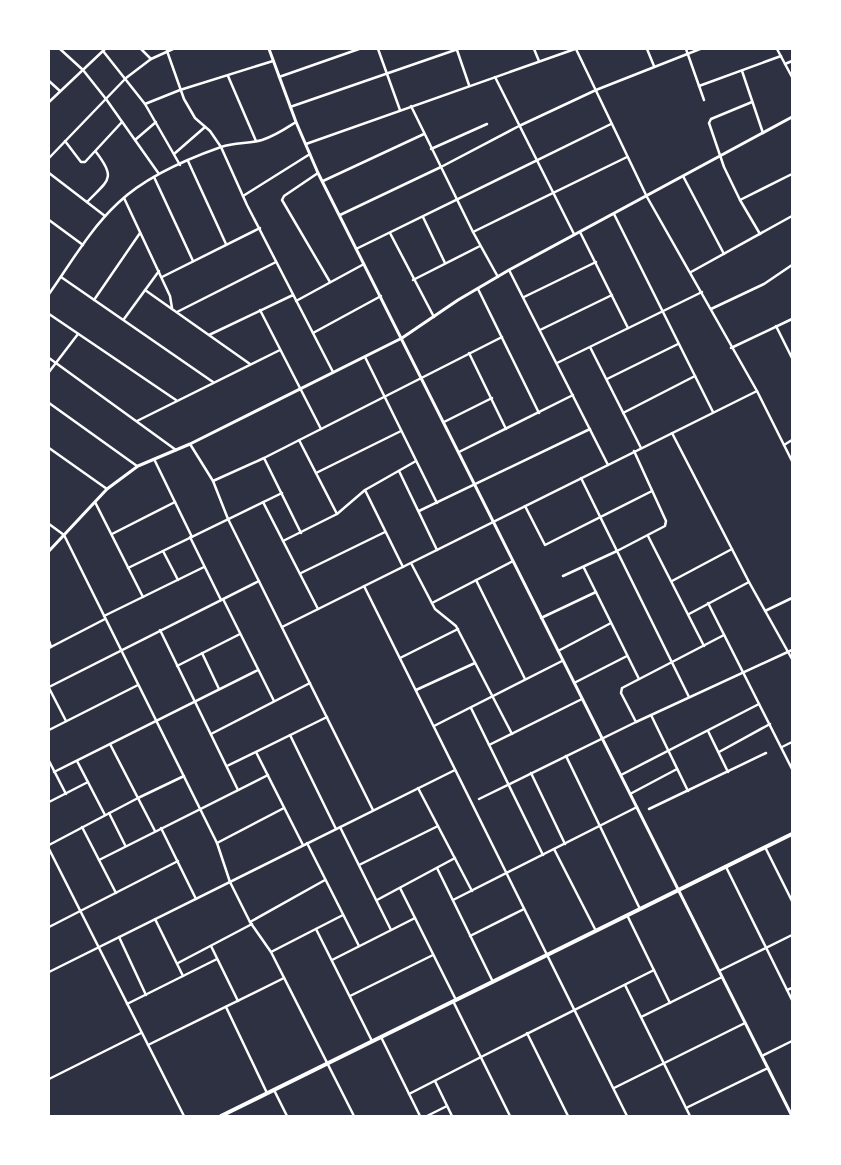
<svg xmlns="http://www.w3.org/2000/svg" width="841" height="1165" font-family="Raleway,sans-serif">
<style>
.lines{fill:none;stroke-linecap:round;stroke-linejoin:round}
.minor{stroke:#fff;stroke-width:2.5}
.secondary{stroke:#fff;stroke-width:3}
.trunk{stroke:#fff;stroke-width:4}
</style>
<rect width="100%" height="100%" fill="#2d3142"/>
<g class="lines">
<g class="minor">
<path d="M60 49 83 70 106 99 159 174"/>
<path d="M141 49 151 59"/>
<path d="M378 49 400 110"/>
<path d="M534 49 539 61"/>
<path d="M576 49 647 197 757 391 792 461"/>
<path d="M647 49 654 66"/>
<path d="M686 49 704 100"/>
<path d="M777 49 792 77"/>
<path d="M457 50 469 85"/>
<path d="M103 51 145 104 180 165"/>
<path d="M167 51 184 99 195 118 210 131 221 147 247 205 333 372"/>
<path d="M785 64 792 61"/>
<path d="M742 71 763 133"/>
<path d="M228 76 256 141"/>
<path d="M279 77 359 49"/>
<path d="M495 77 574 234"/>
<path d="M49 81 60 91"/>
<path d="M699 86 781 56"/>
<path d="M49 102 105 49"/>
<path d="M752 102 711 119 709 123 724 167 740 200 760 234"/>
<path d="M145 104 180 90 273 61"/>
<path d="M411 106 473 232 498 277"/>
<path d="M290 107 458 49"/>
<path d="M135 140 156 122"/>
<path d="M65 141 81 162H85L122 122"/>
<path d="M306 144 575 49"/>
<path d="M431 149 487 124"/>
<path d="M174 154 205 127"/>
<path d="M49 158 126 78 151 59 173 49"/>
<path d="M188 161 226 244"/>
<path d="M49 173 105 216"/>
<path d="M318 173 284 196 282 200 330 282"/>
<path d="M683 176 724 254"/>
<path d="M154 177 193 261"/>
<path d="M323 181 424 134"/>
<path d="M243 196 310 154"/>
<path d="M124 198 170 296 172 308"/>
<path d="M740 200 792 174"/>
<path d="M87 202C108 180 117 179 96 152"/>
<path d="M614 214 713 412"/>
<path d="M340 215 441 167 519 126 596 90 700 49"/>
<path d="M423 217 445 263"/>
<path d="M49 220 83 245"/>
<path d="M473 232 627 157"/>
<path d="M580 232 628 328"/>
<path d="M390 233 434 317"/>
<path d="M356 249 611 124"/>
<path d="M509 270 608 465"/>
<path d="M691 272 792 216"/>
<path d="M61 277 213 382"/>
<path d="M162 277 260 228"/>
<path d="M413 280 480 246"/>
<path d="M478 289 539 413"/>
<path d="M145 290 250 364"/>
<path d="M49 294C71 263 90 229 118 203 144 178 187 159 221 147 235 142 249 144 262 140 275 136 285 129 296 122"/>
<path d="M524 297 596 262"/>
<path d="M94 300 140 233"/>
<path d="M296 301 364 264"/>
<path d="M711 309 764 284 792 265"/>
<path d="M260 310 321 429"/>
<path d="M177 312 276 262"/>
<path d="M49 314 176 400"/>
<path d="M124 319 159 271"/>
<path d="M776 326 792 358"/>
<path d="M540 330 612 295"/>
<path d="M313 333 381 296"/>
<path d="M209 335 293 295"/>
<path d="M590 347 641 448"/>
<path d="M731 348 792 319"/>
<path d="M469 353 506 429"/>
<path d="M365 357 437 503"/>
<path d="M49 358 176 450"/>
<path d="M557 363 702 292"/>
<path d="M49 372 78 334"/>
<path d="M607 379 678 344"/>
<path d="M49 403 137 466"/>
<path d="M623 413 695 376"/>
<path d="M137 421 280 350"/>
<path d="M444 422 492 398"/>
<path d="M672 433 749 582 792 659"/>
<path d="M299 440 337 514"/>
<path d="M190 444 213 481 228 519 373 810"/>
<path d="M784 445 792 440"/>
<path d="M49 448 107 489"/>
<path d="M459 452 573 395"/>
<path d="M264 458 301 533"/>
<path d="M154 459 192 537"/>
<path d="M399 471 437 550"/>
<path d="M316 473 401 431"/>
<path d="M581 478 689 697"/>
<path d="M213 481 264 458 502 337"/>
<path d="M365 490 403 567"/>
<path d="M95 502 143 597"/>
<path d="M263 502 318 609"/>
<path d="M525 506 545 545 652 491"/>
<path d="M419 511 590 429"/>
<path d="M49 524 64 535 217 843 230 882 250 922 271 952 354 1116"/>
<path d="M112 534 175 502"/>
<path d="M648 536 704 646"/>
<path d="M190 537 221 600"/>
<path d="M283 541 337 514 365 490 416 461"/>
<path d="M163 551 178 580"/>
<path d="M411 563 435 609 456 626 512 734"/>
<path d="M128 568 282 493"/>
<path d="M584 568 639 679"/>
<path d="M301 573 385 532"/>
<path d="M563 576 617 551 665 526 666 521 634 451"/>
<path d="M476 580 525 679"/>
<path d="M672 581 732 549"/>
<path d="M364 586 627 1116"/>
<path d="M223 599 274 701"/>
<path d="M432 603 513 561"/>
<path d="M708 603 792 769"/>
<path d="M765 611 792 598"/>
<path d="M689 614 749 582"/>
<path d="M104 616 204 567"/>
<path d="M541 618 596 592"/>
<path d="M282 627 757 391"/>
<path d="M160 630 238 790"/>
<path d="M49 641 51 647"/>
<path d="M49 648 105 619"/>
<path d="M558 651 611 623"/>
<path d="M202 653 219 689"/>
<path d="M400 658 458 629"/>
<path d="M177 666 240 634"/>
<path d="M574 683 627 656"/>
<path d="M49 687 259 581"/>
<path d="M49 688 66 721"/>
<path d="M416 690 475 663"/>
<path d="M471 708 543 855"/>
<path d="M651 715 688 791"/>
<path d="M636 722 621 693 622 688 724 635"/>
<path d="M434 726 562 661"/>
<path d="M49 730 138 685"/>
<path d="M708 731 728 772"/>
<path d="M211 734 310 683"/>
<path d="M290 735 336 829"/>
<path d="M110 744 155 831"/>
<path d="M489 745 582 699"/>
<path d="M782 747 792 742"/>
<path d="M256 752 303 845"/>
<path d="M719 752 770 724"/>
<path d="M566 756 640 909"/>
<path d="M49 761 66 794"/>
<path d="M77 761 105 815"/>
<path d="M227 766 327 717"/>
<path d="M54 772 258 670"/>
<path d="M531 773 565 844"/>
<path d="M621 775 759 704"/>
<path d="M418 788 472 891"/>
<path d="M630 794 677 769"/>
<path d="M479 799 636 722 792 650"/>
<path d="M49 802 88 782"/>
<path d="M649 809 766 753"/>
<path d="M109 813 125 845"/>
<path d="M82 827 116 893"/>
<path d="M340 827 391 930"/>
<path d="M161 828 196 899"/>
<path d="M217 843 284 808"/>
<path d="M307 843 359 946"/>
<path d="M49 845 138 798 184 776"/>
<path d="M765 847 792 901"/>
<path d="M49 849 184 1116"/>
<path d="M554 849 596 931"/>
<path d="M99 860 268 775"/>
<path d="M359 865 438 826"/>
<path d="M726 867 792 1000"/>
<path d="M437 868 493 982"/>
<path d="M400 888 456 1000"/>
<path d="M377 900 455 858"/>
<path d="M453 900 637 807"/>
<path d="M627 915 670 1003"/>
<path d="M155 919 183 976"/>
<path d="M250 922 325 880"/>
<path d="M49 927 178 861"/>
<path d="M316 929 372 1041"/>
<path d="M470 936 524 909"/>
<path d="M119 937 146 995"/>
<path d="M211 946 238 1001"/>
<path d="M271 952 343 915"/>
<path d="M332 960 415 918"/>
<path d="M178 963 252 924"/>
<path d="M719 971 792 935"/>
<path d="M49 972 455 770"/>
<path d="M625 985 690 1116"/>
<path d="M787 990 792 988"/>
<path d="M350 996 433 955"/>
<path d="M453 1001 510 1116"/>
<path d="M127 1004 217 959"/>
<path d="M226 1007 267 1093"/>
<path d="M641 1017 722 977"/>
<path d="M527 1033 568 1116"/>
<path d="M381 1037 420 1116"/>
<path d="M148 1045 284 978"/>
<path d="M762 1056 792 1041"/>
<path d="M49 1079 141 1033"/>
<path d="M435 1081 452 1116"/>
<path d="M614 1088 745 1023"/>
<path d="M274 1090 287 1116"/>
<path d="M409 1094 481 1057 654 970"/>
<path d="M686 1108 768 1068"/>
<path d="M427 1116 447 1106"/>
</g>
<g class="secondary">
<path d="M269 49 296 122 318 173 792 1116"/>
<path d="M49 551 107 489 138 466 190 444 402 338 458 300 509 270 792 117"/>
</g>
<path class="trunk" d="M221 1116 792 834"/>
</g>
<rect width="841" height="1165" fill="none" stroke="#ffffff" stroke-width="100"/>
</svg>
